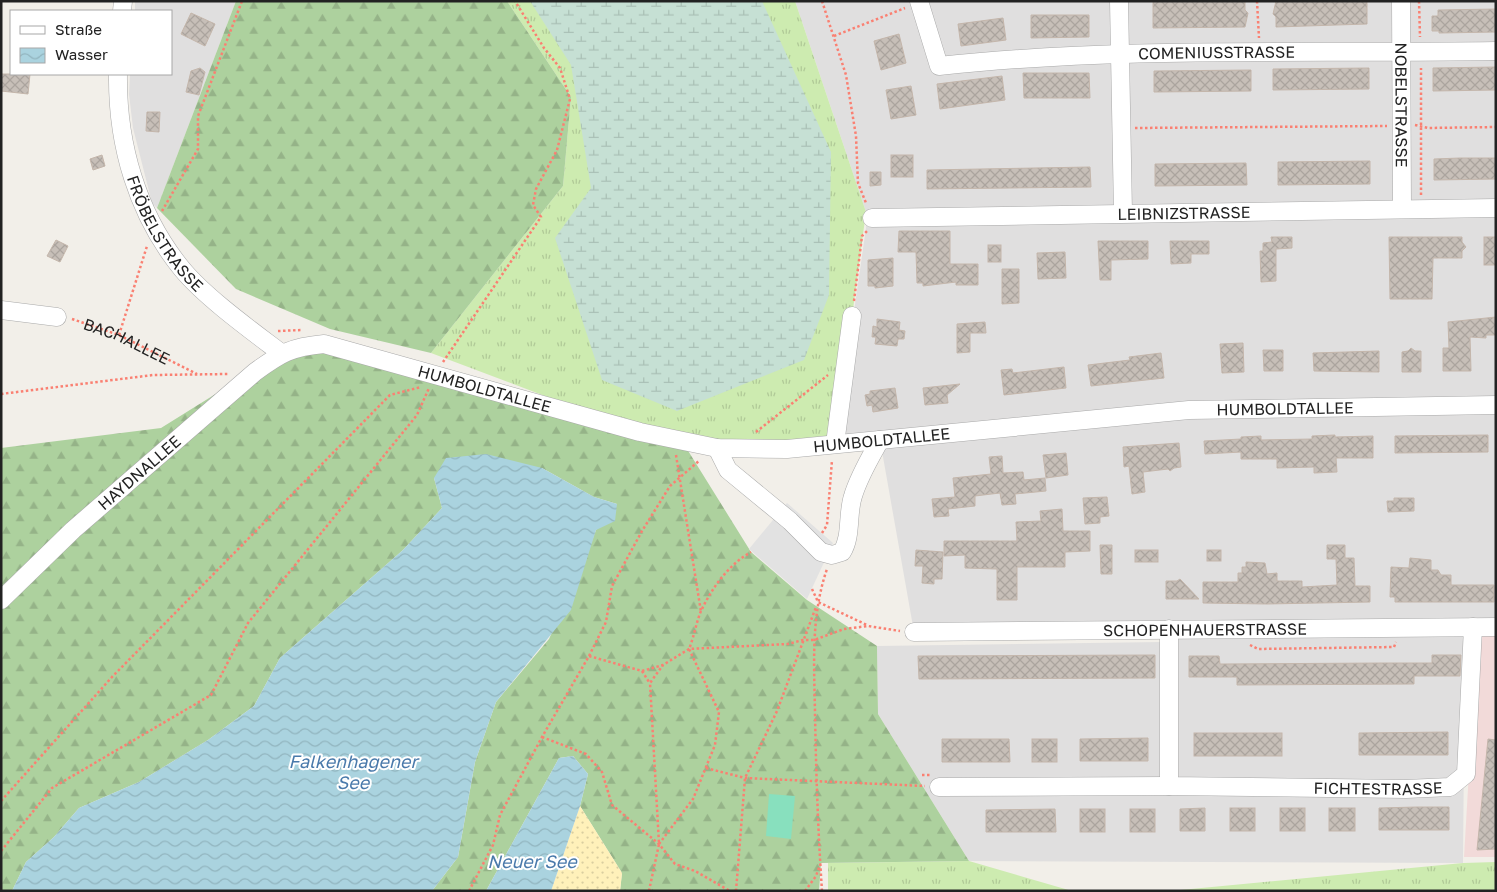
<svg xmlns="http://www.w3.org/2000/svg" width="1497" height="892" font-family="'Golos Text',sans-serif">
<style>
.residential{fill:#e0dfdf}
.commercial{fill:#f2dad9}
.grass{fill:url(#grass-tufts)}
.forest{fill:url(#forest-firs)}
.wetland{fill:url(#wetland-marsh)}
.sand{fill:url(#sand-dots)}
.pitch{fill:#88e0be}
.parking{fill:#e2e2e2}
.water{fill:url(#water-waves)}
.building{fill:url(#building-cross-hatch);stroke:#c4b6ab}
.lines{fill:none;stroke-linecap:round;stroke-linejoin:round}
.minor-casing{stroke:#a9a9a9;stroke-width:19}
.path{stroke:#fa8072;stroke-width:2.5;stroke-dasharray:2.5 2.5;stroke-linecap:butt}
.minor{stroke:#fff;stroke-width:18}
.labels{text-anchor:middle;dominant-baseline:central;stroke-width:4;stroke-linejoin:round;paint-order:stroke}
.street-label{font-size:16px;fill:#222;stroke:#fff}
.water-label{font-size:18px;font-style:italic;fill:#4a7aab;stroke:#fff}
</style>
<defs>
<pattern id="grass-tufts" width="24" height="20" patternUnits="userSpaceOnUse" patternTransform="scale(1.25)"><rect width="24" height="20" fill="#cdebb0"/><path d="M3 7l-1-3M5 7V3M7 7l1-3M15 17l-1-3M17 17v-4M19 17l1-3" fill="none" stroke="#b0c997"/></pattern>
<pattern id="forest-firs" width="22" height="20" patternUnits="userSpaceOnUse" patternTransform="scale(1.25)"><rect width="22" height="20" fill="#add19e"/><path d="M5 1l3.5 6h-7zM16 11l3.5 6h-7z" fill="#95b388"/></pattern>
<pattern id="wetland-marsh" width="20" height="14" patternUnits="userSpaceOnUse" patternTransform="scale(1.25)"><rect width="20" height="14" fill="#c6e0d4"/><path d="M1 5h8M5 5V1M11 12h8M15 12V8" fill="none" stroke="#aac0b6"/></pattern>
<pattern id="sand-dots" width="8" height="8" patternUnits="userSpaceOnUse" patternTransform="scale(1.25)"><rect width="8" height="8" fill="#fff1ba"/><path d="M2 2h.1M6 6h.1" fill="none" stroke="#dacea0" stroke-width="1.8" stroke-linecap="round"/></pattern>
<pattern id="water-waves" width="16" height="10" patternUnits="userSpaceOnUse" patternTransform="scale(1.25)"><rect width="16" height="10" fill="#aad3df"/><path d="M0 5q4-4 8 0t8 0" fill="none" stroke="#92b5bf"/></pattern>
<pattern id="building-cross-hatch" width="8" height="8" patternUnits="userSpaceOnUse" patternTransform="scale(1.25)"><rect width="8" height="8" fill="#c7bfb8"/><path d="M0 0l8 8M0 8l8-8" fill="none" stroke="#aba49e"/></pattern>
</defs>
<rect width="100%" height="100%" fill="#f2efe9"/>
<g class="residential">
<path d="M135 1H236L157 208 152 203 133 128 129 94 130 74H171V11H135Z"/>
<path d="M795 1H1496V207L866 212Z"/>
<path d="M1496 210V627L914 632 880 440 835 444 867 221Z"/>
<path d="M1465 635 1463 863 969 861 878 714 877 646 1162 642 1163 704H1178V638Z"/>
</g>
<path class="commercial" d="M1477 635H1496V857H1464Z"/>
<g class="grass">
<path d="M507 1H795L866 212 835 444 787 449 640 432 431 353 563 186 571 97Z"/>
<path d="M969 861 1072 891H828V863Z"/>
<path d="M1496 862V891H1170L1463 863Z"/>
</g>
<g class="forest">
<path d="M236 1H507L571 97 563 186 431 353 330 329 236 289 157 208Z"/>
<path d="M304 346 682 441 751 552 807 600 877 646 878 714 969 861 821 863 819 891H620L622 873 580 806 588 774 573 756 559 758 486 891H432L458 857 475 762 496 702 549 639 584 562 596 530 617 504 594 497 542 468 434 478 442 508 403 550 280 658 254 706 208 740 139 782 79 808 54 837 26 862 12 891H1V448L161 428 281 353Z"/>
</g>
<path class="wetland" d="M530 1H762L831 152 829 295 804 360 677 411 602 380 555 238 591 188 571 65Z"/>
<path class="sand" d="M580 806 622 873 620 891H551Z"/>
<path class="pitch" d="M769 794 795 796 791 839 766 836Z"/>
<path class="parking" d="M787 503 833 543 807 599 749 549Z"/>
<g class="water">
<path d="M486 454 542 468 594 497 617 504 615 521 596 530 571 610 496 702 475 762 458 857 432 891H12L26 862 54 837 79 808 139 782 208 740 254 706 280 658 403 550 442 508 434 478 446 458Z"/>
<path d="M573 756 588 774 580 806 551 891H486L559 758Z"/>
</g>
<g class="building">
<path d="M1153 1H1245V10L1248 13 1245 27 1153 28Z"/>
<path d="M1276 1H1367V24L1276 27V17L1273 14Z"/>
<path d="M1496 9V32L1439 33V31H1432V16H1438V10Z"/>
<path d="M191 13 215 24 205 46 181 34Z"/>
<path d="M1031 15H1089V37L1031 38Z"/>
<path d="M1003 18 1006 40 961 46 958 24Z"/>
<path d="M899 34 906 63 881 70 874 41Z"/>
<path d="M1496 67V90L1433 91V68Z"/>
<path d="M200 68 205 72 199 95 186 92 191 71Z"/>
<path d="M1369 68V89L1273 90V69Z"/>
<path d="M1251 70V91L1154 92V71Z"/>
<path d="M1023 73H1089L1090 98H1024Z"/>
<path d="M1 74H30L28 94 1 91Z"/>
<path d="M1002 76 1005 100 940 109 937 84Z"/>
<path d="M911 86 916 115 891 119 886 90Z"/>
<path d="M147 112H160L159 132 146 131Z"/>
<path d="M102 155 105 166 93 170 90 159Z"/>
<rect x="891" y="155" width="22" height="22"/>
<path d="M1460 158H1496V179L1434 180V159Z"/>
<path d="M1370 161V184L1278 185V162Z"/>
<path d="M1246 163 1247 185 1155 186V164Z"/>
<path d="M1090 167 1091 187 927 189V170Z"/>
<path d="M870 172H881V185L870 186Z"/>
<path d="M899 231H950V264H978V285H956V282L923 286V283H917L916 252H898Z"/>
<path d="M1271 237H1292V248L1276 249V281L1261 282 1260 251H1263V243L1272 242Z"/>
<path d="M1389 237H1462V242L1466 247 1462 251V258H1433L1432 299H1390Z"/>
<rect x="1484" y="237" width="12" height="28"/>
<path d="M56 240 68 246 60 262 47 256Z"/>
<path d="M1098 241H1148V259L1111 260V280H1100Z"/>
<path d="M1170 241H1209V254H1191V263L1171 264Z"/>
<rect x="988" y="245" width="13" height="17"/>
<path d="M1065 252 1066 278 1038 279 1037 253Z"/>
<path d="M893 258V286L875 288V286H868V260Z"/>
<path d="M1002 269H1019V303L1002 304Z"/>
<path d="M1496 317V335H1486V338L1470 337 1471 371H1443V348H1449L1448 322Z"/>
<path d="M877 319 900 322 899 330 905 331 904 339H898L897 346 875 344 876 337H872L873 326 877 327Z"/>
<path d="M985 322 986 333H970V352L957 353V324Z"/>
<path d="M1243 343 1244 372 1222 373 1220 344Z"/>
<path d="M1411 348 1415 351H1421V372H1402V352L1408 351Z"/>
<path d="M1263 350H1283V371H1264Z"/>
<path d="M1379 351V372L1314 371 1313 353Z"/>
<path d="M1161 353 1164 378 1091 386 1088 365 1130 360 1129 357Z"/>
<path d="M1064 367 1066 388 1004 395 1001 370 1012 369 1013 373Z"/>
<path d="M960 384 947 395 948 403 925 405 923 388Z"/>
<path d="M895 388 898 408 873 412 872 405 867 406 865 395 870 394V391Z"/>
<path d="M1335 435V437L1373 436V458H1336L1337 472 1314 473V467L1277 468V459H1241V452L1205 454 1204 441 1241 439V437L1261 436V440L1312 439V436Z"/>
<path d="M1488 435V452L1395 453V436Z"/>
<path d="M1179 443 1181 467 1174 468 1170 471 1168 469 1143 472 1145 492 1132 494 1129 466 1124 467 1123 447Z"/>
<path d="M1066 453 1068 475 1046 478 1043 455Z"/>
<path d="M1002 456 1003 473 1023 472 1024 480 1045 478 1046 491 1015 494 1016 504 1002 505 1000 493 975 496V506L948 509 949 516 934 517 932 499 955 497 953 478 991 474 989 457Z"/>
<path d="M1107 497 1109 516 1100 517V523L1085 524 1083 498Z"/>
<path d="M1394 498H1414V511L1388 512 1387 501H1394Z"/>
<path d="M1062 509 1063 531H1090V551L1065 552V567H1017V600H997V569L965 568V555L944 556V541H1017L1016 522 1041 521 1040 511Z"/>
<path d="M1100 545H1112V574H1101Z"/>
<path d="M1327 545H1345V558H1354L1355 586H1370V602L1267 604 1203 603V582H1238V573H1242V567H1246V562L1265 563 1267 574 1277 573V581H1302V587L1337 585 1336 559H1327Z"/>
<path d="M916 550 943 552 942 579H934V584L922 583 923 566H915Z"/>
<rect x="1135" y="550" width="23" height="12"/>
<rect x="1207" y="550" width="14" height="11"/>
<path d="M1410 558 1431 560V570H1438L1441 575H1451V585H1494V602H1395V597H1390L1391 567 1409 568Z"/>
<path d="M1180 579 1199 599H1166V581H1177Z"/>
<path d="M1155 655V678L919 679 918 656Z"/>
<path d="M1432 655H1461L1460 676H1414V684L1237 685V677H1189V656H1219L1220 664 1383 663H1432Z"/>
<path d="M1448 732V755H1359V733Z"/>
<rect x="1194" y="733" width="88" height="23"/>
<path d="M1148 738V761H1080V739Z"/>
<path d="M942 739H1009L1010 762H942Z"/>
<rect x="1032" y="739" width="25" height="23"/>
<path d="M1488 739 1496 740V849L1477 850Z"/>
<path d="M1417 807H1449V830H1379V808Z"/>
<path d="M1205 808V831H1180V809Z"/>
<rect x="1230" y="808" width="25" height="23"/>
<rect x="1280" y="808" width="25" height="23"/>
<rect x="1329" y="808" width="26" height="23"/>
<path d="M1055 809 1056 832H986V810Z"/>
<rect x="1080" y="809" width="25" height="23"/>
<rect x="1130" y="809" width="25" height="23"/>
</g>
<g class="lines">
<g class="minor-casing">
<g id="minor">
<path id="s2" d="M919 1 939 66C1124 46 1310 54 1496 51"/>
<path d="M1119 1 1123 213"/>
<path id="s3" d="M1401 1 1402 208"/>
<path d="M122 11 123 1"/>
<path id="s4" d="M118 74C117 144 137 214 182 269 205 297 252 331 281 353"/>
<path id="s5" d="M872 218 1496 208"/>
<path d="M1 310 57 317"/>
<path d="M835 444 852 316"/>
<path d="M717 448 728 470 790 521 821 552 832 555 842 552C852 536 847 514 853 496 859 476 870 458 880 440"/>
<path id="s6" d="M1 600 73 530 255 372C281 353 291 347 324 344L640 432 717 448 787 449 1189 410 1496 405"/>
<path id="s7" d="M1169 629V786L1406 789 1450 787 1466 774 1473 627"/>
<path id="s8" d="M914 632 1496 627"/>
<path d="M939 787 1169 786"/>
</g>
</g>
<g class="path">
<path d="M822 1 846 75 856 136 858 183 866 203"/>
<path d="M1257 1 1259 38"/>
<path d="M1419 1 1420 37"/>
<path d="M834 36 905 8"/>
<path d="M1415 125 1428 128 1496 127"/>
<path d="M1135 128 1387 126"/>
<path d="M1421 195V68"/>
<path d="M162 211 198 149V116L242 1"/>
<path d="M854 301 862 236 867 231"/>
<path id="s1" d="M72 319 119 335 197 374"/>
<path d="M278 331 302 330"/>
<path d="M119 335 147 246"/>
<path d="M443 362 541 217 533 205 536 189 557 150 570 99 560 68 544 48 515 1"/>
<path d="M1 394 153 375 228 374"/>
<path d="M756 432 828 375"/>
<path d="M676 455 701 612"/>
<path d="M822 533 827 525 832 460"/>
<path d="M812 589 818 602 867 625"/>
<path d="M1250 645 1258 649 1394 647 1396 642"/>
<path d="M589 656 606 622 612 586 642 531 670 486 700 460"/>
<path d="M642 671 649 682"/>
<path d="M542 737 586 754 602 772 612 805 659 844 675 864 695 871 730 891"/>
<path d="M706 768 745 778 925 786"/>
<path d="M922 775H930"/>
<path d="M1 801 112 677 390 395 421 387"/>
<path d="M659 844 693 799 715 745 719 712 689 649C694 637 696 623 701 611 712 588 728 565 751 552"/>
<path d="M1 851 52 788 211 695 248 623 417 415 429 388"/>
<path d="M469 891 493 845 500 815 542 737 589 656 642 671 663 665 689 649 788 644 803 640H814L844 629 868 626 900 631"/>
<path d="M649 891 659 844 650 683 663 665"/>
<path d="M736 891 745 778 777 711 816 607"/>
<path d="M805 891 816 876 820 865"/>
<path d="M822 891C818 831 816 772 815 712 814 663 811 615 827 569"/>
</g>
<use href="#minor" class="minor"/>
</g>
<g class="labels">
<g class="street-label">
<text stroke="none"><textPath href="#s2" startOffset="346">COMENIUSSTRASSE</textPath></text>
<text stroke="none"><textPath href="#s3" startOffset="104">NOBELSTRASSE</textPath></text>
<text stroke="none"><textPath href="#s5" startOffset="312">LEIBNIZSTRASSE</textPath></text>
<text stroke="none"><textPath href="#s4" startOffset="170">FRÖBELSTRASSE</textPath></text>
<text stroke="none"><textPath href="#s1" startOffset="59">BACHALLEE</textPath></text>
<text stroke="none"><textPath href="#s6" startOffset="584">HUMBOLDTALLEE</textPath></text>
<text stroke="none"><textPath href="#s6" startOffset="1394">HUMBOLDTALLEE</textPath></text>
<text stroke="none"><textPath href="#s6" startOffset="989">HUMBOLDTALLEE</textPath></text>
<text stroke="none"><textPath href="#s6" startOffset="188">HAYDNALLEE</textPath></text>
<text stroke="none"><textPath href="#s8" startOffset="291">SCHOPENHAUERSTRASSE</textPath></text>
<text stroke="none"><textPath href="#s7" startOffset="366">FICHTESTRASSE</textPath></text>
</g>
<g class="water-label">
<text x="353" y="761">Falkenhagener<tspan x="353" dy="21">See</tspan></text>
<text x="532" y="861">Neuer See</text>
</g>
</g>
<rect width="1497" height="892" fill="none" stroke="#222222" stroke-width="5"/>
<rect x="10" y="10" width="162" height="65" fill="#ffffff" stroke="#a7a7a7"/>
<rect x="20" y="26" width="25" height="8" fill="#ffffff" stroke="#a7a7a7"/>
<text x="55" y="35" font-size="15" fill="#222222">Straße</text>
<rect x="20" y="48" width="25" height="15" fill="url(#water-waves)" stroke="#a7a7a7"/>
<text x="55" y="60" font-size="15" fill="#222222">Wasser</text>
</svg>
